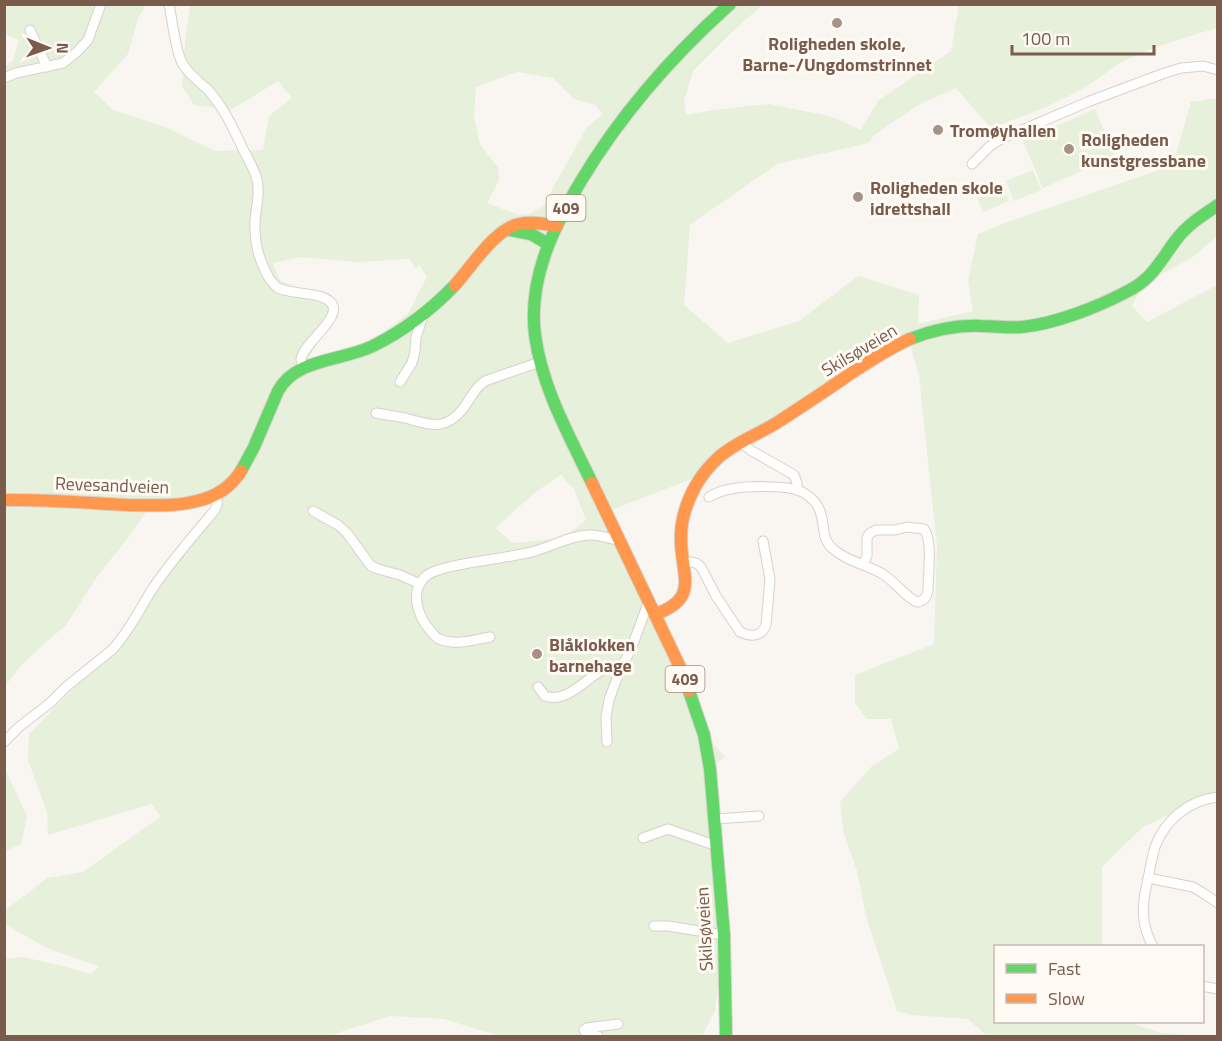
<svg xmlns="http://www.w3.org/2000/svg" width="1222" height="1041" font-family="'Titillium Web',sans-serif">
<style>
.green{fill:#e7f0db;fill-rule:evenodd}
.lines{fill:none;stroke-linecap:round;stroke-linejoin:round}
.street-casing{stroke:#d7d1cb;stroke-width:11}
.fast-casing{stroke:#d9d2cb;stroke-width:14}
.slow-casing{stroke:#d9d2cb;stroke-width:14}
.street{stroke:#fefefd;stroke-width:9}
.fast{stroke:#63d668;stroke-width:12}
.slow{stroke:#ff974d;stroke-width:12}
.poi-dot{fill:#a69286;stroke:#fffaf3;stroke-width:2}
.labels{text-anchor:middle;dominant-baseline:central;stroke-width:6;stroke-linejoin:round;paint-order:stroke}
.shield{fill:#fffaf3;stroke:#a28b7f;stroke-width:1.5}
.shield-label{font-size:16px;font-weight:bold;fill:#7a5c4d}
.poi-label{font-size:18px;font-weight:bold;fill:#7a5c4d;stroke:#fffaf3;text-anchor:start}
.street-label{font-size:18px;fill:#7a5c4d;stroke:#fffaf3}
</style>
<rect width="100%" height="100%" fill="#f9f5f0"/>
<g class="green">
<path d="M5 5H146L138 18 128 54 94 92 113 110 165 127 215 151 263 150 269 116 292 98 278 81 231 110 194 105 182 86 185 41 190 5H762L732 32 693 71 684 101 686 115 713 110 768 104 830 116 861 130 878 101 951 51 959 5H1217V28C1186 37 1156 46 1126 60 1110 68 1096 81 1080 90 1052 106 1021 117 991 128L956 88 920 104 874 135 869 143 777 164 690 225 684 305 728 343 799 321 858 276 919 295 918 324 973 311 968 281 978 234 1008 222 1162 169 1174 161 1191 102 1217 98V236L1194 256 1143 285 1132 306 1147 322 1217 285V792L1143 827 1102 867V946H996V1022H1134L1136 1025 1162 1033 1199 1036H987L968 1019 913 1015 897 1011 866 916 857 871 844 834 840 802 872 766 899 749 891 719H867L855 703V675L934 644 937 547 919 376 908 337 699 476 609 511 705 735 725 757 717 763 711 789 722 955 715 1011 702 1036H499L444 1019 390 1016 337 1033 334 1036H5V959L23 957 67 967 90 974 99 967 45 947 5 924V910L27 894 47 878 83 872 161 816 151 804 48 835 47 812 28 760 29 734 68 694 141 613 173 568 208 524 219 501 148 509 134 530 96 578 66 625 24 662 5 686 4 67 13 60 19 40 5 34ZM517 72 553 78 574 99 595 105 603 114 587 127 553 188 548 203 529 214 519 215 487 203 499 180 498 168 480 144 474 116 476 87ZM301 257 358 262 409 259 416 269 419 265 427 277 408 314 364 346 307 361 333 315V299L280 281 273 263ZM562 474 565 480 574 489 586 520 563 538 513 543 495 528 537 491Z"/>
<path d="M1095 109 1115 156 1043 188 1023 141Z"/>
<path d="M1033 170 1041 190 1014 201 1006 181Z"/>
<path d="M1002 184 1009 201 983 212 976 195Z"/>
<path d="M4 767 27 816 21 844 5 851Z"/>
</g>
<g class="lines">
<g class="street-casing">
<g id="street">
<path d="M169 4C172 20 175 44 180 58 185 73 200 81 210 92 225 110 234 130 244 151 248 159 253 168 256 176 261 191 256 206 255 221 254 241 259 261 269 278 272 282 275 286 278 288 291 295 328 291 333 306 338 321 303 344 301 359 301 362 302 365 304 368"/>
<path d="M30 30 47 67"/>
<path d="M4 78 16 73 63 63 77 52 88 40 101 4"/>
<path d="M972 164 990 146 1001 139 1090 101 1162 74 1181 68 1193 67 1203 66 1218 70"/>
<path d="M400 382 412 363 415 351 416 337 422 319 421 316"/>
<path d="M376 413C386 415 395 416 405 418 428 424 444 432 462 410 470 400 474 388 485 381L540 362"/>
<path d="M741 443 752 451 794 475 797 483V490"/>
<path d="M709 497C716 493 723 490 731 489 745 486 786 485 800 491 806 493 814 500 817 505 826 518 820 538 832 548 846 561 865 564 881 573 895 581 903 595 917 602 924 601 927 597 928 590 928 574 933 541 924 529L907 527 895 530H876L872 532 869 534 867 538V556L863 565"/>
<path d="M313 511 338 525 347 533 371 566 378 569 400 575 420 584"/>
<path d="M683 563 692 562 696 563 701 567 716 596 740 632C751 637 761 637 766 625L770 579 763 541"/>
<path d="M490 637C473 640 456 646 439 639 435 637 432 632 429 629 418 616 410 592 424 578 429 572 438 570 445 568 472 561 500 559 527 553 548 549 567 536 589 535 600 534 609 540 620 540"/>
<path d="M538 687 545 696C567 704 586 678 604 669 610 667 617 666 623 664"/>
<path d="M4 742 19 727 50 703 66 687 113 649C129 631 139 611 151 591 170 562 193 536 215 510L217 505V493"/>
<path d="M607 742 606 717 609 700 617 678 633 644 647 606 650 603"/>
<path d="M715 819 759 816"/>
<path d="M643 838 668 829 717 846"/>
<path d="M1148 878 1193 887 1203 893 1218 903"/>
<path d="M654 926H668L724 935"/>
<path d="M1153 946C1140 924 1142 903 1148 879 1150 868 1152 857 1155 847 1165 820 1189 800 1218 797"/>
<path d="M1202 986 1218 989"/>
<path d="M598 1036 586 1033 584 1030 587 1028 618 1024"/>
</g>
</g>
<g class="fast-casing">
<g id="fast">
<path d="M510 230 531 234 548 244"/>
<path d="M910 339C933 330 957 325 981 326 995 326 1009 328 1022 327 1054 324 1098 307 1126 292 1152 280 1160 261 1176 240 1187 225 1203 215 1218 205"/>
<path d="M241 471 254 447 278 391C296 358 343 361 373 346 403 331 432 309 455 285"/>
<path d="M592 483C569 435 542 388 535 335 528 279 553 228 581 181 621 114 672 56 730 4"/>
<path d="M689 691 704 735 710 769 724 935 726 1036"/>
</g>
</g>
<g class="slow-casing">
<g id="slow">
<path d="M455 285C472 266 495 229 519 224 532 221 545 224 557 226"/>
<path d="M592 483 679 665 689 691"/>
<path d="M4 500C46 499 87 503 128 505 151 505 175 507 197 501 215 497 231 487 241 471"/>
<path d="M656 614C699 598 682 577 681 542 680 522 686 503 696 485 702 475 710 465 719 457 736 442 759 434 778 422 801 407 824 392 847 376 867 363 887 349 910 339"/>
</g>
</g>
<use href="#street" class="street"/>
<use href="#fast" class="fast"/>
<use href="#slow" class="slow"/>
</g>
<g class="poi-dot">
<circle cx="837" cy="23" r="6"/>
<circle cx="938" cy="130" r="6"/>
<circle cx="1069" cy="149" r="6"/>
<circle cx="858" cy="197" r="6"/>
<circle cx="537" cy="654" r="6"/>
</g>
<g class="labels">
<g class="shield">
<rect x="546.5" y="195" width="39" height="26" rx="4.5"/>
<rect x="665.5" y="666" width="39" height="26" rx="4.5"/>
</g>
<g class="shield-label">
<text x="566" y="208">409</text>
<text x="685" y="679">409</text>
</g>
<g class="poi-label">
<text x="837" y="43" text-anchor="middle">Roligheden skole,<tspan x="837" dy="21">Barne-/Ungdomstrinnet</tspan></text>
<text x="950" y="130">Tromøyhallen</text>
<text x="1081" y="139">Roligheden<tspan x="1081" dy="21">kunstgressbane</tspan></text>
<text x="870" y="187">Roligheden skole<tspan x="870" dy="21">idrettshall</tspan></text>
<text x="549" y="644">Blåklokken<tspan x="549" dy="21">barnehage</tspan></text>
</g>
<g class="street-label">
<text transform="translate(859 350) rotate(-31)">Skilsøveien</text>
<text transform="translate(112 485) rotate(2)">Revesandveien</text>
<text transform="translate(704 929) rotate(-93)">Skilsøveien</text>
</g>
</g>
<rect width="1222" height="1041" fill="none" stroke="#7a5c4d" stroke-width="12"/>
<rect x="994" y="945" width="210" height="78" fill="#fffaf3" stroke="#cabbb1" stroke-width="1.5"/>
<rect x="1006" y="964" width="30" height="9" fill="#63d668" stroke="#cabbb1" stroke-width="1.5"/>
<text x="1048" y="975" font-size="18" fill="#7a5c4d">Fast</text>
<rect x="1006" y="994" width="30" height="9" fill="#ff974d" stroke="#cabbb1" stroke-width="1.5"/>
<text x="1048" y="1005" font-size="18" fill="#7a5c4d">Slow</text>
<g transform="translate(48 48) rotate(91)" stroke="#fffaf3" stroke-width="4.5" paint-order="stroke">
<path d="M0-4.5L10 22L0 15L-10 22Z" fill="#7a5c4d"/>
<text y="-9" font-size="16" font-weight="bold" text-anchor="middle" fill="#7a5c4d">N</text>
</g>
<path d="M1012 45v9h142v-9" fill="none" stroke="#7a5c4d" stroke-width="3"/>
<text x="1021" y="45" font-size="18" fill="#7a5c4d" stroke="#fffaf3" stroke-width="4.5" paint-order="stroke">100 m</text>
</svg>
